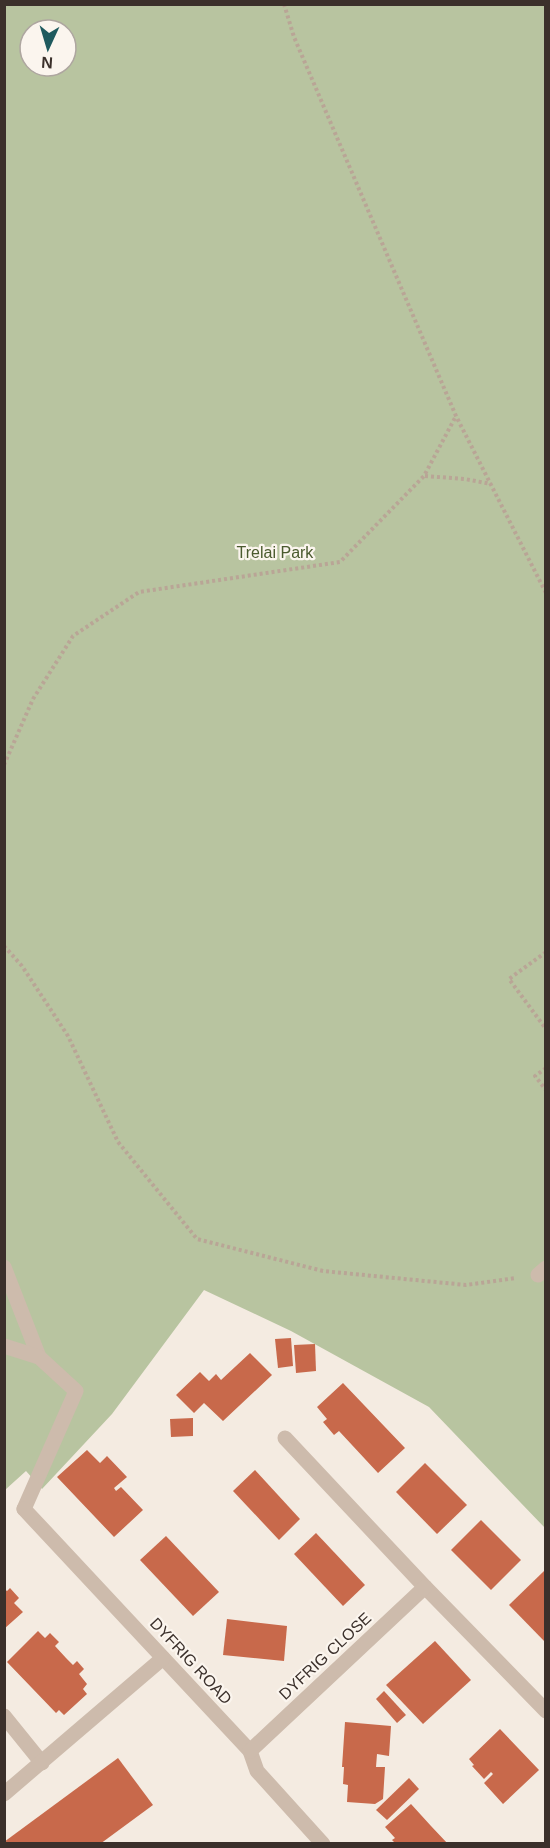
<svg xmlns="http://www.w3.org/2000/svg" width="550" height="1848" font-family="Helvetica,sans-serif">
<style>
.green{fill:#b8c4a0;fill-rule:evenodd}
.building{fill:#c8694b}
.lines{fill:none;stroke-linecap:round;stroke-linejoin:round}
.path{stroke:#b9a596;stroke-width:4;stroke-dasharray:3 3;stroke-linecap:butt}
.lane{stroke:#cdbbac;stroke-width:15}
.street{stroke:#cdbbac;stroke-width:15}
.labels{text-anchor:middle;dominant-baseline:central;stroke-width:4.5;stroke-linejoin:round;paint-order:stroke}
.park-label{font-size:16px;fill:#4a5a2e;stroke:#fbf5ee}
.street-label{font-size:16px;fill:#3b302b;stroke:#fbf5ee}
</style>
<rect width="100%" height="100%" fill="#f4ebe1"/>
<path class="green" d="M5 5H545V1528L429 1407 291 1331 204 1290 112 1414 42 1489 26 1471 5 1490ZM30 30H66V66H30Z"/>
<g class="building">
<path d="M291 1338 293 1366 278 1368 275 1339Z"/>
<path d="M315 1344 316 1371 296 1373 294 1345Z"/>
<path d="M250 1353 272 1375 223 1421 204 1403 194 1413 176 1395 200 1372 209 1381 216 1374 221 1380Z"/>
<path d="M343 1383 405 1448 378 1473 339 1431 334 1435 323 1422 327 1419 317 1407Z"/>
<path d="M193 1418V1436L171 1437 170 1419Z"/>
<path d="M87 1450 100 1463 107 1456 127 1477 114 1488 116 1491 121 1487 143 1510 114 1537 57 1477Z"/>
<path d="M425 1463 467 1505 437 1534 396 1492Z"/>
<path d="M255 1470 300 1519 279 1540 233 1491Z"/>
<path d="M481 1520 521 1560 491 1590 451 1550Z"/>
<path d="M316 1533 365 1585 343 1606 294 1554Z"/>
<path d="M166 1536 219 1592 193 1616 140 1560Z"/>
<path d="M544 1571 546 1572V1643L509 1605Z"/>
<path d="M10 1588 19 1598 14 1603 23 1612 4 1629V1589L7 1591Z"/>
<path d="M227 1619 287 1626 284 1661 223 1655Z"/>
<path d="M38 1631 45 1638 50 1633 59 1642 55 1646 66 1658 73 1665 77 1661 84 1669 79 1674 87 1684 83 1689 87 1694 64 1715 59 1710 56 1713 7 1662Z"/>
<path d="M435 1641 471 1680 423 1724 386 1685Z"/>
<path d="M384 1691 406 1715 397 1723 376 1699Z"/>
<path d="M345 1722 391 1726 389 1756 377 1754 376 1767H385L383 1799 375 1804 347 1802 348 1785 343 1784 344 1767H342Z"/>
<path d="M500 1729 539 1770 503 1804 484 1783 493 1774 491 1772 484 1779 472 1766 474 1765 469 1759Z"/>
<path d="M118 1758 153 1805 100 1844H4V1842Z"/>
<path d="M409 1778 419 1789 387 1820 376 1810Z"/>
<path d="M411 1804 431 1826 448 1844H396L392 1840 395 1838 385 1827Z"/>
</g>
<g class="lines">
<g class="path">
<path d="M284 4 294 37 456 416 546 593"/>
<path d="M425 476 465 479 491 484"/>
<path d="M4 765 33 699 73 636 139 592 340 562 424 476 456 416"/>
<path d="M4 946 22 966 68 1036 118 1142 197 1239 323 1271 466 1285 516 1278"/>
<path d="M546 952 509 979 546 1029"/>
<path d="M546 1068 535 1076 546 1090"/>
</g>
<g class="lane">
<path d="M4 1267 39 1357"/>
<path d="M538 1275 546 1268"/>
<path d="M4 1346 39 1357 76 1391 24 1509"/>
</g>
<g class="street">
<path d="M285 1438 425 1587 546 1711"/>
<path d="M24 1509 250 1751 257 1771 323 1844"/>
<path d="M4 1716 42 1763"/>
<path d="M250 1751 425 1587"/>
<path d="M4 1794 163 1658"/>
</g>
</g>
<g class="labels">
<g class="park-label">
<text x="275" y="552">Trelai Park</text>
</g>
<g class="street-label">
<text transform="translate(325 1656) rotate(-43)">DYFRIG CLOSE</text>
<text transform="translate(191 1661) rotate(47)">DYFRIG ROAD</text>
</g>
</g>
<rect width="550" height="1848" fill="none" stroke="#3b302b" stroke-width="12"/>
<g transform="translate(48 48) rotate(184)"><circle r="28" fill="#fbf5ee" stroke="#aea6a0" stroke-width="1.5"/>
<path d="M0-4.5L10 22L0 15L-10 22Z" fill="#1f5a5e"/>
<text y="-9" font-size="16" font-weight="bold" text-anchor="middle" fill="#3b302b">N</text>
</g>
</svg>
